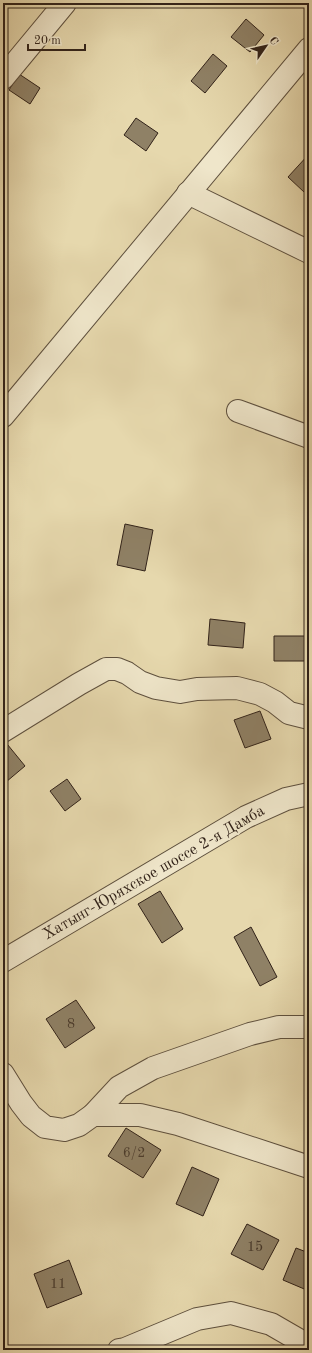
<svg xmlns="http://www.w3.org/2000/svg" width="312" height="1353" font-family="'Old Standard TT',serif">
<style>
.building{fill:#8f8166;stroke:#312219}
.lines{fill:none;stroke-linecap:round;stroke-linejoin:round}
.minor-casing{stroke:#5e503e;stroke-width:24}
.minor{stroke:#efe6ca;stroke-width:22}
.labels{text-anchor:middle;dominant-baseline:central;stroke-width:4;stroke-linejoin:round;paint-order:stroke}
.number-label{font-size:14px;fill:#483a2c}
.street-label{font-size:16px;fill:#312219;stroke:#efe6ca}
</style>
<rect width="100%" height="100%" fill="#e6d8ad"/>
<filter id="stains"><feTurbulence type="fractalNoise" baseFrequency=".005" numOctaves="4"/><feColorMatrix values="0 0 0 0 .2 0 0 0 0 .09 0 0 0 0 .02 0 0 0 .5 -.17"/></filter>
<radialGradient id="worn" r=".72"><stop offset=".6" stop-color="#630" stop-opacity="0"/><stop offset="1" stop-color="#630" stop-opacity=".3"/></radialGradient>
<g class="building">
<path d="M246 19 264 35 250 52 231 37Z"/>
<path d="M213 54 227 66 205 93 191 81Z"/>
<path d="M19 74 40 88 30 104 9 90Z"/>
<path d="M136 118 158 133 146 151 124 135Z"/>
<path d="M309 154V186L304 192 288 177Z"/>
<path d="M125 524 153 530 145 571 117 565Z"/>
<path d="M210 619 245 623 243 648 208 645Z"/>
<path d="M274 636H308L309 661H274Z"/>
<path d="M260 711 271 739 245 748 234 720Z"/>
<path d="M3 739 25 766 6 782 3 778Z"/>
<path d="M67 779 81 799 65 811 50 791Z"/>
<path d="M160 891 183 929 162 943 138 904Z"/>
<path d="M251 927 277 977 260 986 234 937Z"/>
<path d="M76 1000 95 1028 65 1048 46 1019Z"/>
<path d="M126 1128 161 1150 143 1178 108 1156Z"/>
<path d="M192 1167 219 1179 203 1216 176 1204Z"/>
<path d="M247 1224 279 1240 263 1270 231 1254Z"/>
<path d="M296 1248 309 1253V1291L283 1280Z"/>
<path d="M69 1260 82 1294 47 1308 34 1274Z"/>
</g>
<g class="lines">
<g class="minor-casing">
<g id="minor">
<path d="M3 78 65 3"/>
<path d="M188 193 309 252"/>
<path d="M238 411 309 437"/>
<path d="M3 416 309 49"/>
<path d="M3 731 79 684 106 669H117L127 673 140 682 156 688 180 692 197 689 237 688 260 694 275 702 289 713 309 718"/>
<path d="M3 961 246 817 286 799 309 794"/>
<path d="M3 1074 21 1103 31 1116 45 1127 64 1130 79 1125 93 1115H140L178 1124 309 1167"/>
<path d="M93 1115 119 1087 153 1068 250 1034 279 1027H309"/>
<path d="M119 1350 125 1349 197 1319 231 1313 271 1324 309 1346"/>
</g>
</g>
<use href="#minor" class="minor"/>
</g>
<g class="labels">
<g class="number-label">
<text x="71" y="1024">8</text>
<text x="134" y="1153">6/2</text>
<text x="255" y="1247">15</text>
<text x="58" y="1284">11</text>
</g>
<g class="street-label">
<text transform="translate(154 873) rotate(-30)">Хатынг-Юряхское шоссе 2-я Дамба</text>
</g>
</g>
<rect width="312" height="1353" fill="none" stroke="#e6d8ad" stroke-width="16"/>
<rect x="4" y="4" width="304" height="1345" fill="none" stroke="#312219" stroke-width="2"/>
<rect x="8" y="8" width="296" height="1337" fill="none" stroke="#312219"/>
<g transform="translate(266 46) rotate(56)" stroke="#efe6ca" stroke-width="3" paint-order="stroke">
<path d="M0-3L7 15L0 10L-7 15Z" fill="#312219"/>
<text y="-6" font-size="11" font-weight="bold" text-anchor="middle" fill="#312219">С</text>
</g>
<path d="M28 44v6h57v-6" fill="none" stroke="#312219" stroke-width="2"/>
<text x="34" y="44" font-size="12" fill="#312219" stroke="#efe6ca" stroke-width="3" paint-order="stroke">20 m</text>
<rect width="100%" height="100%" filter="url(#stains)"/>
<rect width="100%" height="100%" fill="url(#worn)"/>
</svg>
